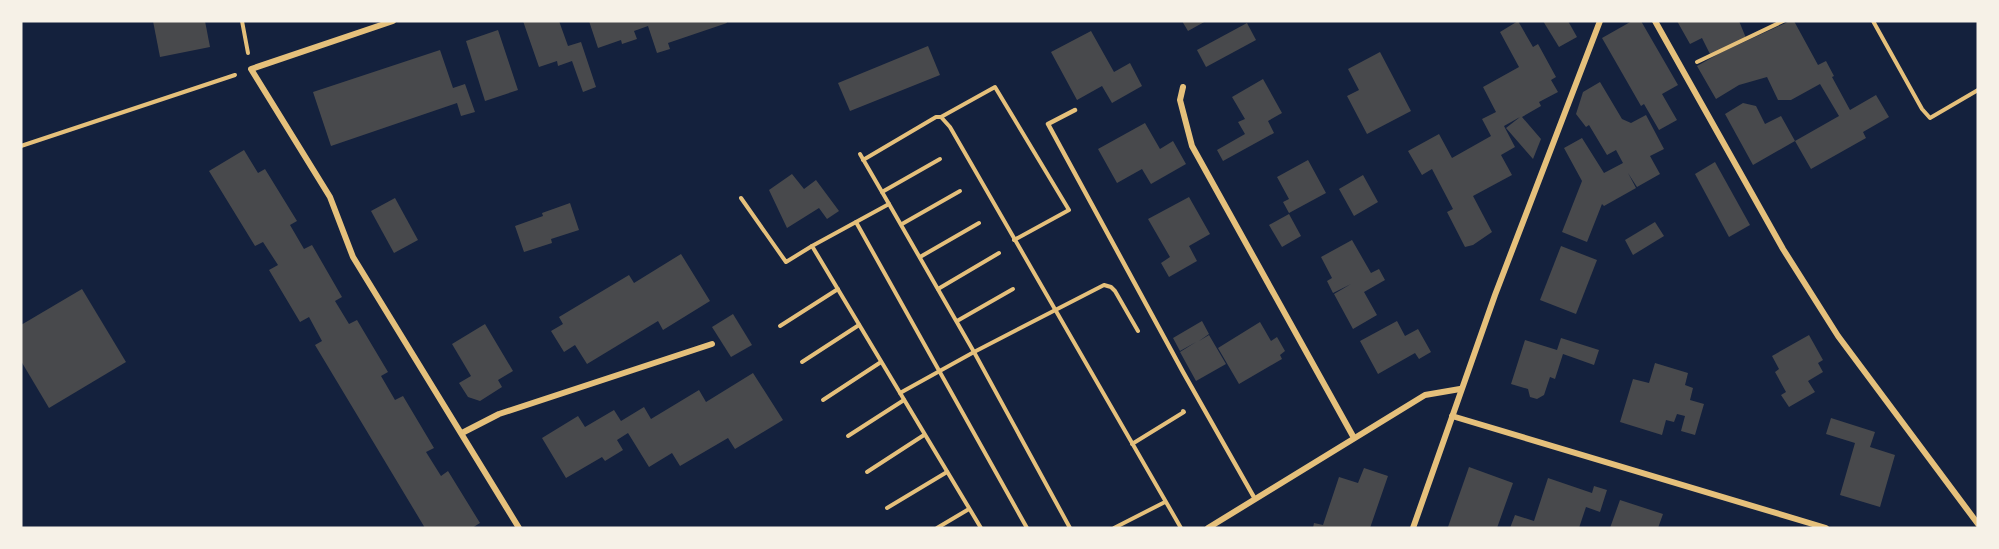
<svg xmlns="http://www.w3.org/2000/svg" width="1999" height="549" font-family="Helvetica,sans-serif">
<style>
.building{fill:#48494c}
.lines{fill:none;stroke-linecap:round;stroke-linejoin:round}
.path{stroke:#e5c07b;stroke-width:4}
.service{stroke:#e5c07b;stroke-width:4.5}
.minor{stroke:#e5c07b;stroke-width:6}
</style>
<rect width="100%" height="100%" fill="#14213d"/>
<g class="building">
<path d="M153 21H205L210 47 160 57Z"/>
<path d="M523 21H559L568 46 581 42 596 87 583 92 572 61 558 66 557 61 539 67Z"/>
<path d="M589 21H726L727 23 668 43 670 49 657 53 648 26 634 31 637 39 622 44 621 40 598 48Z"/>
<path d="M1182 21H1206L1188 31Z"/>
<path d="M1518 21 1533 47 1538 44 1556 77 1551 80 1558 92 1539 102 1541 106 1522 117 1541 139 1533 159 1506 128 1520 117 1504 126 1515 147 1501 155 1512 175 1473 196 1492 232 1473 245 1465 247 1447 212 1453 209 1432 169 1422 175 1408 151 1439 134 1452 158 1491 136 1482 119 1496 112 1483 87 1519 67 1500 32Z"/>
<path d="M1543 21H1568L1577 37 1559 47Z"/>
<path d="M1632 21H1641L1678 85 1662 94 1677 120 1659 130 1644 104 1641 106 1602 38Z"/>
<path d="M1677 21H1739L1746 38 1710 54 1702 38 1690 44Z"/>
<path d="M1790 21H1794L1818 65 1826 61 1834 76 1832 77 1850 110 1876 95 1889 117 1863 132 1866 138 1811 169 1795 141 1839 116 1820 84 1791 100H1778L1767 77 1739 85 1716 99 1697 66 1720 53Z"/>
<path d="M1247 23 1256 40 1206 67 1197 50Z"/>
<path d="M498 30 518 90 485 101 466 41Z"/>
<path d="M1091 31 1114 72 1130 63 1142 86 1112 103 1102 86 1077 100 1051 52Z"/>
<path d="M928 46 940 75 850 111 838 83Z"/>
<path d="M440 50 453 88 465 84 475 112 461 116 457 103 331 146 313 92Z"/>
<path d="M1380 52 1411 111 1367 134 1347 96 1359 90 1348 69Z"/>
<path d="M1263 79 1282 113 1268 121 1274 133 1223 161 1217 150 1245 134 1238 122 1245 119 1232 97Z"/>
<path d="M1600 82 1622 119 1631 123 1646 115 1664 149 1650 156 1660 174 1637 187 1628 173 1636 188 1604 206 1602 204 1587 242 1562 232 1582 181 1564 148 1582 138 1604 173 1623 163 1616 150 1607 155 1589 125 1586 127 1576 114 1583 92Z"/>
<path d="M1743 103 1756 106 1765 124 1781 116 1795 141 1753 165 1725 114Z"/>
<path d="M1145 123 1160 149 1173 141 1186 164 1151 184 1142 169 1117 183 1098 149Z"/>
<path d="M244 150 258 173 265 169 297 221 290 225 304 249 312 245 342 297 335 301 349 324 357 320 388 372 381 376 395 400 403 396 434 448 426 452 441 476 448 471 480 523 472 528H425L315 345 322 341 309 317 300 322 269 270 278 265 263 242 255 246 209 171Z"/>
<path d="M1308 160 1326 193 1289 213 1283 202 1289 199 1277 177Z"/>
<path d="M1715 162 1750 225 1729 237 1695 174Z"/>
<path d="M792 174 804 189 816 180 839 211 827 219 819 208 787 228 769 190Z"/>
<path d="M1363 175 1378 202 1354 216 1339 189Z"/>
<path d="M1189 197 1210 234 1189 246 1197 261 1169 277 1161 263 1170 257 1148 219Z"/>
<path d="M395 198 418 240 394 253 371 211Z"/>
<path d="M570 203 579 230 551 239 552 243 524 252 515 226 543 216 542 213Z"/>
<path d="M1289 214 1301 236 1282 247 1269 225Z"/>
<path d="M1655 222 1664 236 1633 255 1625 240Z"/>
<path d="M1352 240 1371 273 1379 269 1385 280 1364 292 1377 315 1353 329 1334 294 1351 284 1333 293 1327 281 1332 278 1321 257Z"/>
<path d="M1561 246 1597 260 1576 314 1540 300Z"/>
<path d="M681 254 710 301 663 330 658 321 587 364 575 345 564 352 551 331 563 324 559 317 629 275 634 283Z"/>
<path d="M82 289 126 362 49 408 21 361V325Z"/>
<path d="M733 314 752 345 731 357 712 327Z"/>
<path d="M1202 321 1209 334 1199 341 1209 335 1226 364 1196 381 1180 352 1196 342 1180 351 1173 338Z"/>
<path d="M1397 321 1405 336 1418 329 1431 352 1419 359 1415 353 1378 374 1360 341Z"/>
<path d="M1260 322 1271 341 1277 337 1285 351 1280 355 1282 359 1239 384 1218 348Z"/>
<path d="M485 324 513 371 498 380 502 387 480 401 468 397 459 383 471 376 452 344Z"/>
<path d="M1809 335 1823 360 1818 363 1823 372 1808 381 1815 392 1789 407 1781 395 1786 392 1775 372 1779 369 1772 356Z"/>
<path d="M1561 338 1599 350 1594 365 1563 354 1555 379 1550 377 1544 395 1537 399 1530 397 1528 389 1511 384 1525 340 1557 350Z"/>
<path d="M1655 363 1688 373 1685 385 1693 388 1690 400 1704 404 1695 435 1681 431 1685 416 1677 414 1674 422 1666 420 1662 435 1620 422 1633 379 1649 383Z"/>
<path d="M753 373 783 420 735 449 728 438 680 466 672 453 649 467 628 433 617 440 623 450 605 461 602 457 566 478 542 438 578 416 585 427 614 410 621 421 644 407 651 419 699 390 706 402Z"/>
<path d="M1831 418 1875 432 1870 447 1895 455 1880 507 1840 495 1855 443 1826 434Z"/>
<path d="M1469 467 1513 483 1497 528 1448 527Z"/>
<path d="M1364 468 1388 476 1370 528H1313L1314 523 1323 525 1339 477 1358 483Z"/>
<path d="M1548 478 1592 493 1594 486 1607 490 1600 512 1586 507 1579 528H1510L1515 515 1534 521Z"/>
<path d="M1620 500 1663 514 1658 528H1610Z"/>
</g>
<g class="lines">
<g class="path">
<path d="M242 21 248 53"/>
<path d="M1873 21 1922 109 1930 118 1978 90"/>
<path d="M1697 62 1783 21"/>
<path d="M941 117 995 87 1069 210 1014 240"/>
<path d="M21 146 235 75"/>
<path d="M860 154 889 204"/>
<path d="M863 160 936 117H941L950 127 1181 528"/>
<path d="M882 192 940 159"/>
<path d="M741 198 786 262 812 246"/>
<path d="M856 222 1027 528"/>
<path d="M902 224 960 191"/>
<path d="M920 257 979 223"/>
<path d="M938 289 999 253"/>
<path d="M957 321 1013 289"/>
<path d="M780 326 838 289"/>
<path d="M802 362 859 325"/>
<path d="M900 393 974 352 1104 285 1111 287 1115 291 1138 331"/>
<path d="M823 400 881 362"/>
<path d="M848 436 904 400"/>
<path d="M1132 444 1184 412 1183 411"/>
<path d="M867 472 924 435"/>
<path d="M887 508 947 472"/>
<path d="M937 528 969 509"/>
<path d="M981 528 812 246 889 204 974 352 1070 528"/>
<path d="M1114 528 1165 502"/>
</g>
<path class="service" d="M1075 110 1048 124 1183 372 1255 499"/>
<g class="minor">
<path d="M393 21 251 69 330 197 353 257 519 528"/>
<path d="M1655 21 1783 249 1838 336 1978 524"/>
<path d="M1183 87 1180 100 1192 146 1354 438"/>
<path d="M1452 416 1826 528"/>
<path d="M462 433 499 414 712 344"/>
<path d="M1208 528 1425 395 1460 389"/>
<path d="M1413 528 1495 295 1600 21"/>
</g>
</g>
<rect width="1999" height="549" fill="none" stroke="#f6f1e7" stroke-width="45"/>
</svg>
